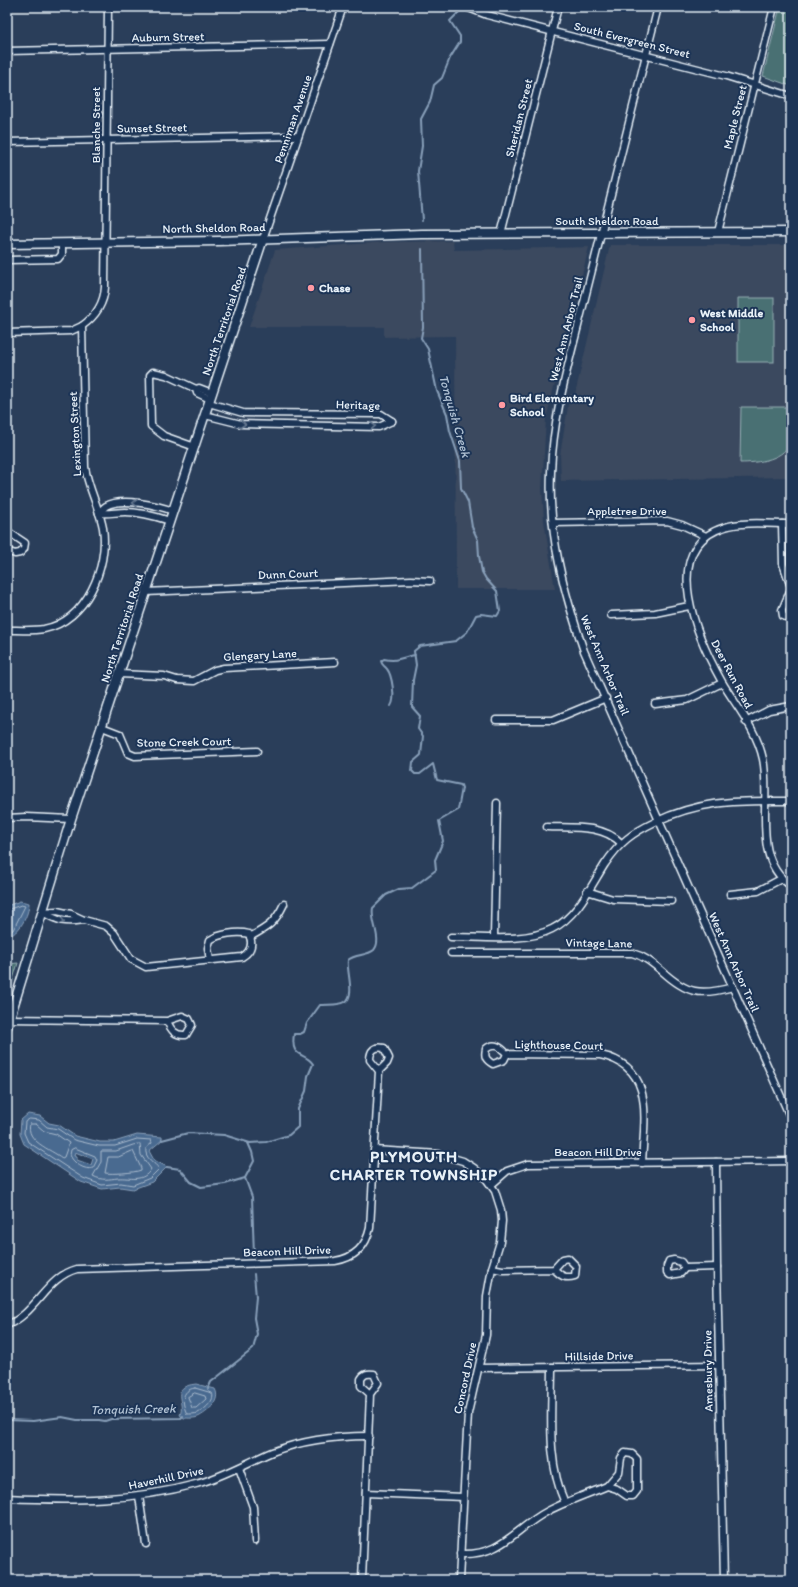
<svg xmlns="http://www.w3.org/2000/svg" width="798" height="1587" font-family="Itim,sans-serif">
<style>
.built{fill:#3a485e}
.green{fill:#497073;stroke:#98b0b6}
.water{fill:#4a6a90;stroke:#89a0ba;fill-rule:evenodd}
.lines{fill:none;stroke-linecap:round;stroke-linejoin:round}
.shore{stroke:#a9bbce;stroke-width:1}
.stream{stroke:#89a0ba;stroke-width:2}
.minor-casing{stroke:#e8f1f8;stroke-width:9}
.major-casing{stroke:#e8f1f8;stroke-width:11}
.minor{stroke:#1d3557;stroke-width:6}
.major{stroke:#1d3557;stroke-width:8}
.oneway{stroke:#64778f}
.poi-dot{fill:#ff9aa2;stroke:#1d3557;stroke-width:1.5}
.labels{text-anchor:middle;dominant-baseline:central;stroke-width:4;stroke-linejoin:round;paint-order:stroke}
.street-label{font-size:12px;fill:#e8f1f8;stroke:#1d3557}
.poi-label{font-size:12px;font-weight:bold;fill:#e8f1f8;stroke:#1d3557;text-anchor:start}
.water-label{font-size:13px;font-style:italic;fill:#b1c2d4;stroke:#1d3557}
.district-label{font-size:16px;font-weight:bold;letter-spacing:1px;fill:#e8f1f8;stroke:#1d3557}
</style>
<rect width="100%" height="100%" fill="#2a3e5a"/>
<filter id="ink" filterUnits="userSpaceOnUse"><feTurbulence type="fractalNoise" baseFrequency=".025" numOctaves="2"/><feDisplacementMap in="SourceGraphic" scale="8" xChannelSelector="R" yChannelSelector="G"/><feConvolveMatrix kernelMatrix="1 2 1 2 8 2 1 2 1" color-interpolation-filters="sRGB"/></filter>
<g filter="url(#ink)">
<g class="built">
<path d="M453 241 454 250 589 247 546 419 542 488 544 521 555 589H456L455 336 384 337V327H249L275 250 384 242Z"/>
<path d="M610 245H791V477L561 481 560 455 570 394H575Z"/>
</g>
<g class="green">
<path d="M780 7H791V86L763 76Z"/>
<rect x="738" y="298" width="36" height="64"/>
<path d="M741 407H791C791 417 793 429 791 439 787 460 757 463 740 463Z"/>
<path d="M18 963 7 999V964Z"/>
</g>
<g class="water">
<path d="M20 901 29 903C29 915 19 934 7 937V906Z"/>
<path d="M28 1114 40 1116 49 1123 59 1125 75 1136 100 1142H114L137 1135 162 1137V1140L149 1151 154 1160 167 1167 152 1182 133 1189 120 1187 102 1189 81 1182 24 1144 20 1134 21 1120ZM75 1152 93 1159 91 1165 77 1160V1157L74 1156Z"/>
<path d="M196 1384 215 1389C221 1400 209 1411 200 1416 195 1419 188 1418 184 1418L180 1415C186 1402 168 1387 196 1384Z"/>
</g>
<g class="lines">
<g class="shore">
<path d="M7 910 21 905 25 906 13 930 7 933"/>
<path d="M30 1119 39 1120 47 1127 58 1129 74 1140 99 1146H115L137 1139 151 1140 152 1143 146 1148C144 1159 155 1162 159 1169L150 1178 133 1185 121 1183 102 1185 83 1178 28 1142 24 1133 25 1122Z"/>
<path d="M30 1124H36L44 1131 56 1134 69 1143 64 1157 62 1158C50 1149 25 1141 30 1124Z"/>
<path d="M140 1144 141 1155 151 1169C143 1183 130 1177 118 1178 109 1179 102 1181 93 1176L101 1162V1151H116L133 1145Z"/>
<path d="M75 1148 95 1156 97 1160 93 1168C85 1171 73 1163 70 1155L71 1150Z"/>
<path d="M133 1151 141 1168V1170C134 1173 111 1174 105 1173L108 1157H118Z"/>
<path d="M195 1388 212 1393C216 1400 204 1410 198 1413 195 1414 190 1414 187 1414 182 1404 180 1390 195 1388Z"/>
<path d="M195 1393 205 1396 206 1399 196 1408H192L188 1397Z"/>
</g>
<g class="stream">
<path d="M422 220 418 171 422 146 421 119 430 102 434 85 442 78 450 58 460 42V36L450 21 459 12"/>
<path d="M391 706C396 699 392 675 387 669 384 665 382 666 381 661L384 659C399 662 401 657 415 655"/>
<path d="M162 1140 188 1133 224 1135 250 1143 266 1142 289 1135 298 1127V1109L306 1091 308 1076 313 1064C305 1051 290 1060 294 1034H300L304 1032 307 1023 320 1005C327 1004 339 1006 345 1002 356 996 346 971 348 960 355 954 367 956 374 950 383 940 370 921 373 908L386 895 399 889 412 888 436 870 435 860 443 841 439 821 458 810 462 788 461 785 437 780 433 764 420 774H415L412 771 413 762 421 755 423 736 418 729 420 716 412 707 413 680 416 665 414 651 420 646 456 641 467 632 476 615 481 614 497 616 500 611 497 591 486 579 482 572 479 556 478 540 472 527 468 502 461 488 460 461 450 431 447 414 437 391 428 349 421 338 423 327 422 249"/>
<path d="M248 1143 252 1152 254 1161 245 1178 252 1197 254 1256"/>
<path d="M167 1167 180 1169 191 1182 201 1187 225 1184 245 1178"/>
<path d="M208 1389 211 1382 253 1349 257 1334 254 1318 256 1297 254 1274"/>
<path d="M7 1420 33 1421 62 1417 77 1420H99L105 1421 111 1419 181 1418 183 1416"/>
</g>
<g class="minor-casing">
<g id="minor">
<path d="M466 7 487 15 726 76 791 96"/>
<path d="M658 7C634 103 610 198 586 294 572 353 553 411 551 472 548 534 564 593 584 651L791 1119"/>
<path d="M7 51 330 44"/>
<path d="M7 142 298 136"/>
<path d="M718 232 774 7"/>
<path d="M501 234 558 7"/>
<path d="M263 239 343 7"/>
<path d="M7 260 58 259 62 254V243"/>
<path d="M7 333 71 331 82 326"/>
<path d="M196 389 197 393 210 399"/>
<path d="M209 403 243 413 381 414 392 421"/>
<path d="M205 415 241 424 379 427 392 421"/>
<path d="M195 447 164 436 151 426 150 375 153 372 166 375 196 389 199 388 212 393"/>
<path d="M99 513C101 511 103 508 106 506 121 497 157 505 173 511"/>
<path d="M99 513C109 514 116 512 125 512 141 512 155 516 170 521"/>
<path d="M553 523 667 521 682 525 706 536"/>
<path d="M782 524 783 564 791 587"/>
<path d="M791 524C771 524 743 521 725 527 656 548 699 641 722 682 736 706 757 730 763 759 772 800 750 858 791 886"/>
<path d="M7 531 25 543 24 549 20 553 15 554 7 551"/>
<path d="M791 589 782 610 783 616 791 619"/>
<path d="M146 592 411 580 430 581"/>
<path d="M611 615 655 613 689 606"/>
<path d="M7 630C19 630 32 631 44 629 86 621 109 567 103 528 99 507 88 488 85 467L82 326C96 316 104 304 105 287L108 7"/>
<path d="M119 674 164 676 177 680 194 681 215 670 224 668 335 662"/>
<path d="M655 704 687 700 722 683"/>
<path d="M496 720H553L606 698"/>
<path d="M746 722 769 710 791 706"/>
<path d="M102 727 120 734 128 753 135 756 257 751"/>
<path d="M7 818 26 817 71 819"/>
<path d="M547 827C572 828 602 824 621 843"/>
<path d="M587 891 613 899 671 901"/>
<path d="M730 894 758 891 781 879"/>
<path d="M42 912 57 911 71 914 84 920 106 926 114 933 131 959 146 967 242 957C252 951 253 943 249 934 237 931 219 934 210 940L208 948 210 960"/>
<path d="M42 912C58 921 65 923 84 920"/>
<path d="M250 937C268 927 275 923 284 904"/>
<path d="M451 937C482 937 525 943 552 929 577 917 591 886 605 864 620 842 632 833 655 822 703 799 740 801 791 801"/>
<path d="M494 937 497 803"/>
<path d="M451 953H632C644 956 652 963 662 971 687 994 700 996 733 987"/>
<path d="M9 1019 167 1021 182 1016 189 1019 192 1025 186 1035C175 1036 171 1030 167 1021"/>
<path d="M507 1054 504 1060 493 1064C486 1060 484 1057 486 1049 494 1042 501 1047 507 1054L600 1055C656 1066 644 1120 642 1163"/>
<path d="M374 1150 439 1154 463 1161 474 1168 487 1180 495 1191 501 1210 502 1221 500 1242 492 1268 487 1296 486 1335 468 1413 459 1580"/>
<path d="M716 1162 717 1267 724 1580"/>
<path d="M491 1185 507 1171 528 1164 791 1161"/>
<path d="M674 1260 681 1262 685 1268 681 1273 670 1275 667 1272V1266L669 1261Z"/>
<path d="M492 1268 502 1270 554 1269C561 1276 565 1279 575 1276L576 1266 568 1258 563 1259 554 1269"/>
<path d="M685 1268 717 1267"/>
<path d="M7 1325C36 1314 46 1277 77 1269L335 1261C354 1258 366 1247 370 1228L379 1071 387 1063 389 1058 384 1048C375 1046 370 1050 370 1060L379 1071"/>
<path d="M552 1367C552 1412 546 1461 565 1503"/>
<path d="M479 1368 718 1365"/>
<path d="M625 1453 632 1454 637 1459V1491L633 1496H627L617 1489 607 1486 619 1472 621 1458Z"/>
<path d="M239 1468 253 1507 255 1541"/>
<path d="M366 1493 463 1497"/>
<path d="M139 1496 146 1544"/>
<path d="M7 1498C71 1501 134 1501 196 1484 223 1477 246 1463 272 1452 303 1440 336 1436 369 1436"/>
<path d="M460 1554C502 1556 514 1529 548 1511 567 1501 588 1494 607 1486"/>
<path d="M362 1580 370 1394 378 1383 374 1374C367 1373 364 1374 361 1379V1386L370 1394"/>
<path d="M789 1580H791"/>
</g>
</g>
<g class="major-casing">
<g id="major">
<path d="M7 244 219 241 422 234 791 232"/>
<path d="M7 1027 71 819 263 239"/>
</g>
</g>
<use href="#minor" class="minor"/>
<use href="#major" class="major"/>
</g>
<defs><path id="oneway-chevron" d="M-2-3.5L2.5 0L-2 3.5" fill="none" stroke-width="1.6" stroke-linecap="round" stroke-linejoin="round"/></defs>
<g class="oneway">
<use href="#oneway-chevron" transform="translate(243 424) rotate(6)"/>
<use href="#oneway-chevron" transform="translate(373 426) rotate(-1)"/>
<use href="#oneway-chevron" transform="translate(135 503) rotate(-178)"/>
<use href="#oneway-chevron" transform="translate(62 921) rotate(12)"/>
</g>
</g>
<g class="poi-dot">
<circle cx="311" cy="288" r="4"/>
<circle cx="692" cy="320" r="4"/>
<circle cx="502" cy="405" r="4"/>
</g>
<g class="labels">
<g class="street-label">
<text transform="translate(168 37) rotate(-1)">Auburn Street</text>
<text transform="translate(632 40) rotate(14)">South Evergreen Street</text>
<text transform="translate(735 117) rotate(-76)">Maple Street</text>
<text transform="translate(519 118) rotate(-76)">Sheridan Street</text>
<text transform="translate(293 119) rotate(-71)">Penniman Avenue</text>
<text transform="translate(96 125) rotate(-90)">Blanche Street</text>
<text transform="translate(152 128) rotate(-1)">Sunset Street</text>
<text x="607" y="221">South Sheldon Road</text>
<text transform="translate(214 228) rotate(-1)">North Sheldon Road</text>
<text transform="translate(224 321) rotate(-71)">North Territorial Road</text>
<text transform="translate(566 329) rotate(-76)">West Ann Arbor Trail</text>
<text transform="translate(358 405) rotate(2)">Heritage</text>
<text transform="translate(75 434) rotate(-93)">Lexington Street</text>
<text x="627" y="511">Appletree Drive</text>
<text transform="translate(288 574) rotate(-2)">Dunn Court</text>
<text transform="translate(122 628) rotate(-72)">North Territorial Road</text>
<text transform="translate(260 655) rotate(-3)">Glengary Lane</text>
<text transform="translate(605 665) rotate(67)">West Ann Arbor Trail</text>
<text transform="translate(732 674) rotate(62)">Deer Run Road</text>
<text transform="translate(184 742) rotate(-1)">Stone Creek Court</text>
<text transform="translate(599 943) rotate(1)">Vintage Lane</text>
<text transform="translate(734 962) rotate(66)">West Ann Arbor Trail</text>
<text transform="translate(559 1045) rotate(1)">Lighthouse Court</text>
<text x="598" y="1152">Beacon Hill Drive</text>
<text transform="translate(287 1251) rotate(-2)">Beacon Hill Drive</text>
<text transform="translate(599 1356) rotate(-1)">Hillside Drive</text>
<text transform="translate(708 1371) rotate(-91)">Amesbury Drive</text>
<text transform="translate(465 1378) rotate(-78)">Concord Drive</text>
<text transform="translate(166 1478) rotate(-12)">Haverhill Drive</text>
</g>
<g class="poi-label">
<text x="319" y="288">Chase</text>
<text x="700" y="313">West Middle<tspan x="700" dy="14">School</tspan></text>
<text x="510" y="398">Bird Elementary<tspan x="510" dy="14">School</tspan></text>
</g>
<g class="water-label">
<text transform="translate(455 416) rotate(74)">Tonquish Creek</text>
<text transform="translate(133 1409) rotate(-1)">Tonquish Creek</text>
</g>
<g class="district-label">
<text x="414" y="1156">PLYMOUTH<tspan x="414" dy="18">CHARTER TOWNSHIP</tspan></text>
</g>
</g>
<rect width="798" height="1587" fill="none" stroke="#1d3557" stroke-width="24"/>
<rect x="12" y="12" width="774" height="1563" fill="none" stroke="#e8f1f8" stroke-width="1.5" filter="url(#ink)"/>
</svg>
